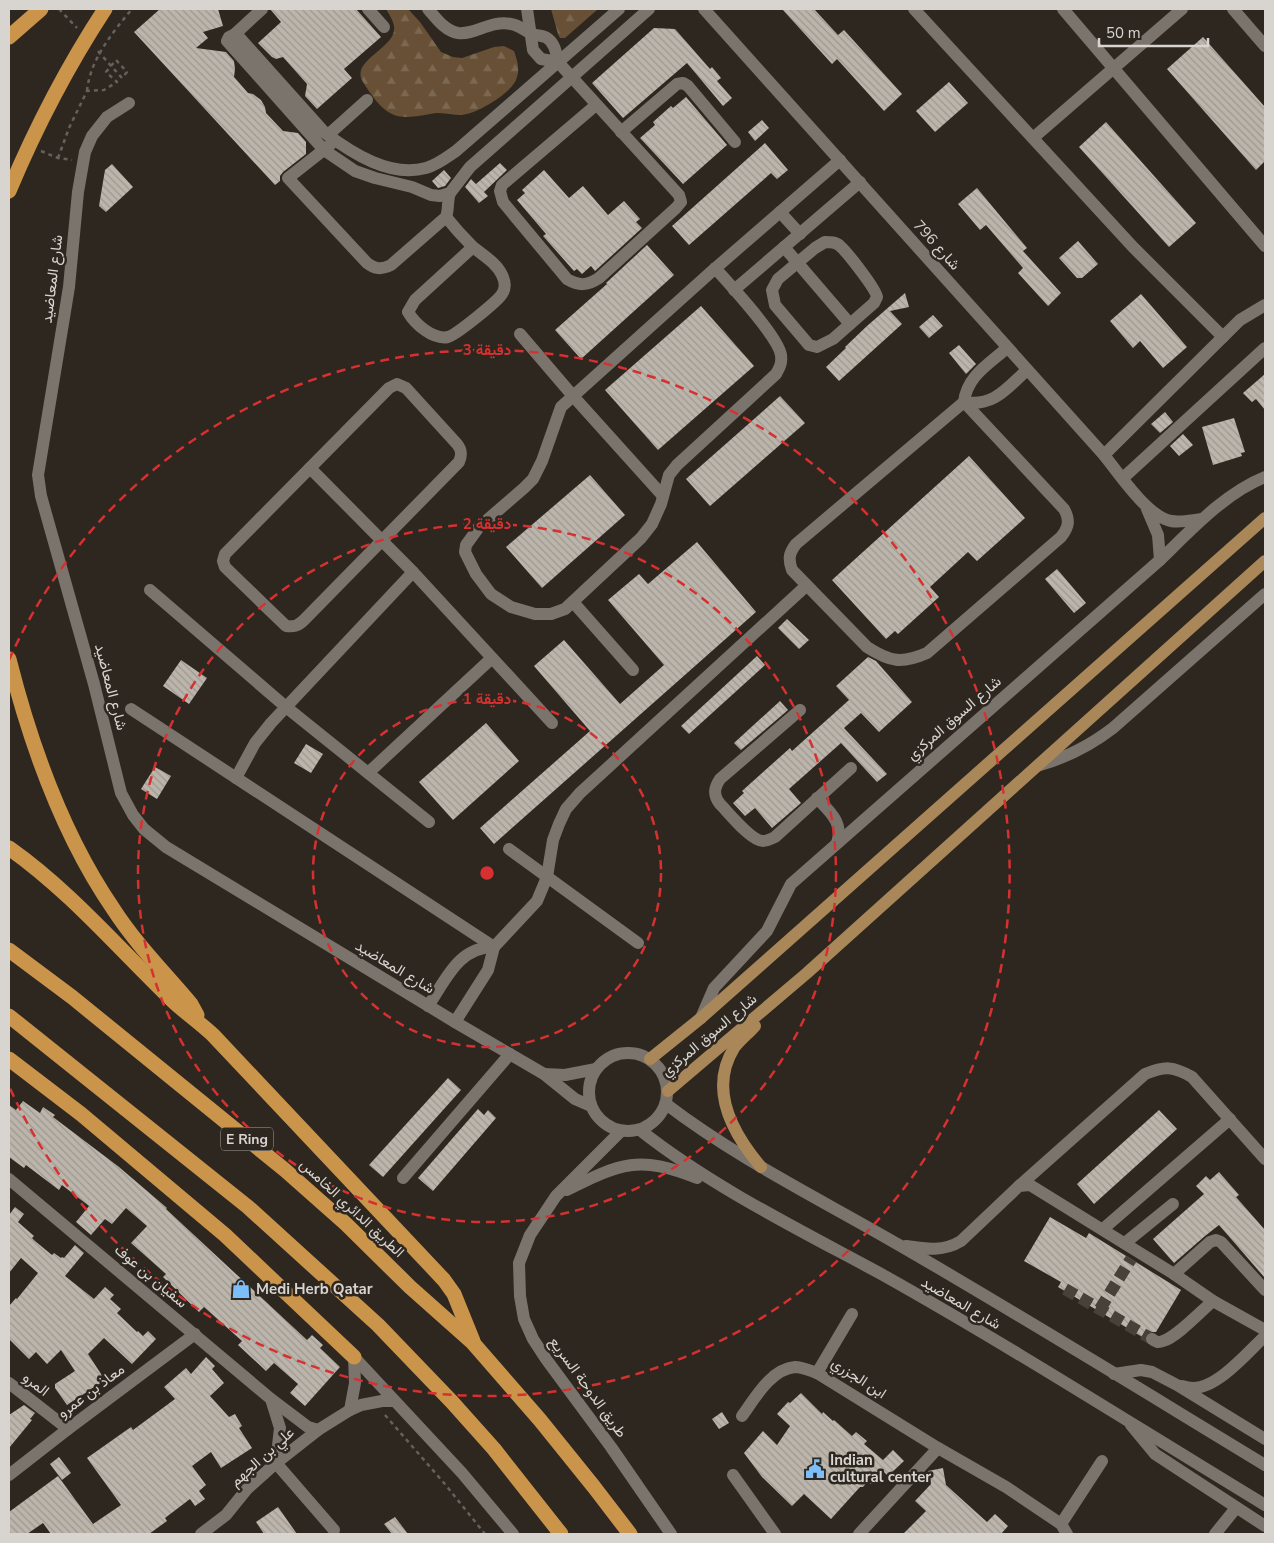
<svg xmlns="http://www.w3.org/2000/svg" width="1274" height="1543" font-family="'Nunito Sans',Vazirmatn,sans-serif">
<style>
.forest{fill:url(#forest-firs)}
.building{fill:url(#building-back-hatch)}
.lines{fill:none;stroke-linecap:round;stroke-linejoin:round}
.minor-tunnel{stroke:#47413a;stroke-width:12;stroke-dasharray:12 6;stroke-linecap:butt}
.path{stroke:#65605a;stroke-width:2.5;stroke-dasharray:4 4;stroke-linecap:butt}
.minor{stroke:#7b746c;stroke-width:12}
.major{stroke:#aa8758;stroke-width:12}
.highway{stroke:#ca944b;stroke-width:15}
.ring{fill:none;stroke:#d63130;stroke-width:2.5;stroke-dasharray:9 6}
.labels{text-anchor:middle;dominant-baseline:central;stroke-width:5;stroke-linejoin:round;paint-order:stroke}
.shield{fill:#2d2720;stroke:#a5a09b;stroke-width:1}
.shield-label{font-size:14px;font-weight:bold;fill:#d8d4d0}
.street-label{font-size:15px;fill:#d8d4d0;stroke:#2d2720}
.poi-label{font-size:15px;font-weight:bold;fill:#d8d4d0;stroke:#2d2720;text-anchor:start}
.centre{fill:#d63130;stroke:#2d2720;stroke-width:2.5}
.ring-label{font-size:15px;text-anchor:middle;font-weight:bold;fill:#d63130;stroke:#2d2720;stroke-width:5;stroke-linejoin:round;paint-order:stroke}
</style>
<defs>
<pattern id="forest-firs" width="22" height="20" patternUnits="userSpaceOnUse" patternTransform="scale(1.25)"><rect width="22" height="20" fill="#675035"/><path d="M5 1l3.5 6h-7zM16 11l3.5 6h-7z" fill="#7c6851"/></pattern>
<pattern id="building-back-hatch" width="6" height="6" patternUnits="userSpaceOnUse" patternTransform="scale(1.25)"><rect width="6" height="6" fill="#bcb5ac"/><path d="M-1 5l2 2M0 0l6 6M5-1l2 2" fill="none" stroke="#9d9890"/></pattern>
</defs>
<rect width="100%" height="100%" fill="#2d2720"/>
<g class="forest">
<path d="M386 9H408L420 22 441 52 453 57 462 58 494 47 504 46 514 51C517 60 520 68 517 77 514 92 477 114 462 115 453 115 445 113 436 113 421 115 404 121 390 113 379 107 370 93 363 82 349 60 398 48 394 26 393 20 389 14 386 9Z"/>
<path d="M551 9H598L565 38H560L558 34Z"/>
</g>
<g class="building">
<path d="M160 9H218L223 26 203 32 208 38 196 48 226 52 234 61 235 69 234 77 248 93 253 94 261 100 265 107 266 113 283 131 298 133 306 142V154L283 172 280 176V181L275 185 134 32Z"/>
<path d="M270 9H356L381 37 344 69 352 78 317 109 305 96 307 84 283 57 276 59 272 57 258 43 281 22Z"/>
<path d="M782 9H814L838 35 844 30 902 94 884 111 837 59 832 64Z"/>
<path d="M654 28 675 29 710 69 712 67 721 78 717 81 732 98 723 106 687 63 623 118 592 83Z"/>
<path d="M1203 37 1265 107V161L1256 170 1167 69Z"/>
<path d="M949 82 968 103 935 132 916 111Z"/>
<path d="M686 97 727 145 683 184 640 138 655 125 653 122 671 106 673 108Z"/>
<path d="M762 120 769 128 755 141 748 132Z"/>
<path d="M1106 122 1196 223 1169 247 1079 147Z"/>
<path d="M765 143 788 170 777 179 771 173 689 245 672 226Z"/>
<path d="M500 163 507 170 484 192 488 196 479 203 465 187 471 179 476 184Z"/>
<path d="M112 164 133 187 106 212 99 206 105 170Z"/>
<path d="M444 170 451 178 445 186 438 188 432 181Z"/>
<path d="M544 170 569 198 583 186 608 215 624 201 640 219 636 222 642 228 595 271 591 266 582 274 577 269 574 271 543 236 546 234 517 200 525 193 522 190Z"/>
<path d="M977 188 1027 248 1023 251 1061 293 1048 306 1018 273 1023 268 986 225 980 230 958 204Z"/>
<path d="M1078 241 1098 264 1082 278H1077L1059 258Z"/>
<path d="M647 245 674 275 581 359 555 330 607 284 606 283Z"/>
<path d="M905 293 909 307 890 311 902 324 839 381 826 367 846 348 845 347 867 326Z"/>
<path d="M1141 294 1187 347 1163 368 1140 341 1133 348 1110 321Z"/>
<path d="M701 306 754 366 658 450 605 390Z"/>
<path d="M933 315 943 326 929 338 919 327Z"/>
<path d="M959 345 976 364 966 374 949 353Z"/>
<path d="M1265 374V410L1256 399 1252 402 1243 393Z"/>
<path d="M780 396 805 423 710 506 686 479Z"/>
<path d="M1165 412 1173 422 1160 433 1151 424Z"/>
<path d="M1234 418 1245 452 1241 453 1242 456 1213 465 1202 427Z"/>
<path d="M1183 434 1193 445 1179 456 1170 446Z"/>
<path d="M969 456 1025 518 977 561 968 552 930 587 939 597 898 634 895 631 886 639 832 580Z"/>
<path d="M590 475 625 515 542 588 506 547Z"/>
<path d="M697 542 756 612 494 844 480 828 590 731 534 666 564 640 620 704 664 665 608 600 639 574 648 584Z"/>
<path d="M1057 569 1086 603 1074 613 1045 579Z"/>
<path d="M787 619 809 640 799 649 778 628Z"/>
<path d="M757 656 765 665 689 734 681 726Z"/>
<path d="M868 657 876 661 912 702 879 732 861 713 844 728 887 774 877 782 841 743 789 789 801 803 772 828 755 808 745 816 733 803 744 793 742 791 790 748 792 751 849 700 836 686Z"/>
<path d="M181 660 207 678 189 704 163 686Z"/>
<path d="M780 701 788 710 741 750 734 743Z"/>
<path d="M486 723 519 761 453 820 419 782Z"/>
<path d="M306 744 323 754 311 773 294 763Z"/>
<path d="M155 767 171 776 157 799 141 789Z"/>
<path d="M448 1078 461 1090 383 1177 369 1165Z"/>
<path d="M23 1101 40 1113 43 1107 55 1115 53 1117 119 1167 167 1208 166 1209 307 1340 312 1335 323 1345 320 1348 340 1367 305 1406 290 1393 298 1384 274 1363 266 1371 238 1345 242 1341 204 1307 199 1312 163 1277 166 1274 131 1243 147 1226 126 1208 112 1224 105 1219 91 1235 76 1222 89 1206 62 1185 59 1190 26 1165 24 1168 9 1157V1105L16 1110Z"/>
<path d="M478 1109 484 1115 488 1110 496 1118 433 1191 418 1178Z"/>
<path d="M1159 1110 1177 1129 1094 1204 1077 1184Z"/>
<path d="M1219 1172 1239 1195 1236 1197 1265 1230V1278L1219 1225 1205 1236 1174 1263 1153 1239 1204 1194 1196 1186 1206 1176 1210 1180Z"/>
<path d="M15 1207 24 1214 18 1222 34 1236 32 1238 35 1241 52 1255 54 1253 61 1258 62 1257 64 1258 75 1245 84 1253 65 1276 94 1299 105 1287 114 1295 110 1299 121 1309 117 1313 137 1332 138 1331 143 1336 148 1331 156 1339 132 1364 104 1338 88 1354 105 1380 67 1405 55 1388V1384L75 1371 61 1350 47 1364 36 1352 29 1359 9 1339V1306L16 1298 17 1299 38 1273 21 1258 9 1273V1215Z"/>
<path d="M1050 1217 1086 1238 1089 1233 1181 1290 1156 1332H1148L1144 1338 1058 1287 1061 1282 1024 1261Z"/>
<path d="M206 1357 215 1366 212 1369 224 1383 210 1396 229 1417 235 1414 242 1426 239 1428 252 1448 221 1468 211 1452 192 1466 206 1485 199 1491 205 1499 195 1506 190 1499 165 1518 167 1521 149 1534H51L43 1523 27 1534H9V1512L58 1476 93 1524 121 1505 87 1458 131 1427 133 1430 175 1399 164 1387 186 1368 191 1374Z"/>
<path d="M801 1393 822 1414 823 1412 833 1421 834 1420 852 1436 856 1432 867 1441 864 1444 883 1460 893 1450 904 1461 888 1476 883 1471 871 1484 868 1481 863 1487H860L831 1519 804 1494 792 1506 762 1477 744 1453 763 1431 777 1445 790 1426 777 1414 788 1402 790 1403Z"/>
<path d="M24 1405 35 1413 30 1419 32 1420 9 1448V1415Z"/>
<path d="M722 1412 729 1423 719 1429 712 1419Z"/>
<path d="M59 1457 71 1473 62 1480 50 1464Z"/>
<path d="M943 1468 946 1485 987 1522 995 1514 1008 1526 1001 1534H903L926 1511 915 1501 931 1484 928 1471Z"/>
<path d="M278 1507 297 1534H264L256 1522Z"/>
<path d="M395 1517 408 1534H392L384 1524Z"/>
</g>
<g class="lines">
<g class="minor-tunnel">
<path d="M1065 1289 1152 1339"/>
<path d="M1100 1309 1131 1259"/>
</g>
<g class="path">
<path d="M59 9 77 28"/>
<path d="M87 91C90 60 112 33 132 9"/>
<path d="M41 151 58 158 72 160"/>
<path d="M58 158 69 128 87 91 104 90 117 82 106 72 116 60 127 72 122 78 96 49"/>
<path d="M385 1415 444 1483 485 1534"/>
</g>
<g class="minor">
<path d="M368 9 384 27"/>
<path d="M428 9C436 18 445 31 458 33 476 35 490 20 511 24 519 25 525 31 532 34 537 36 543 35 547 38 555 43 556 53 558 62L679 195 681 202 676 208 599 278C587 286 579 286 567 279L503 202 500 191 502 185 596 105"/>
<path d="M527 9 533 50 541 59 558 62"/>
<path d="M619 9 456 151C446 158 437 165 426 168 390 178 352 153 325 133L239 37 233 35 229 37 227 41 324 150 355 171 375 178 412 187 431 195 440 196 450 193 470 167 649 9"/>
<path d="M704 9 1104 455C1119 474 1148 517 1171 521 1181 523 1192 520 1202 519"/>
<path d="M914 9 1133 247 1223 337"/>
<path d="M1063 9 1265 246"/>
<path d="M1233 9 1265 46"/>
<path d="M235 34 262 9"/>
<path d="M129 103 107 117 92 136 85 152 78 192 69 287 38 475 41 496 94 684 121 793 133 815 144 829 166 847 455 1022 544 1074 575 1099 591 1106"/>
<path d="M621 132 677 84 683 83 688 86 735 142"/>
<path d="M328 135 367 100"/>
<path d="M1033 138 1182 9"/>
<path d="M330 145 288 178 367 263C375 269 381 270 391 265L446 217C449 209 447 201 450 193"/>
<path d="M780 212 800 234"/>
<path d="M446 217C454 227 463 237 472 246 482 255 496 262 502 275 505 281 506 288 502 294 498 301 456 335 448 337 433 340 415 324 408 312L415 300 473 247"/>
<path d="M825 242C830 242 836 242 840 246 847 252 876 289 877 297L874 303 833 339 817 347 809 345 775 305 772 290 778 279 815 248Z"/>
<path d="M784 247 850 324"/>
<path d="M715 268C730 285 778 336 781 355 782 363 780 367 776 374L677 465 669 475 661 504 652 524 641 538 565 609 551 614H535L511 607 491 594 476 574 465 552 466 545 479 527 524 488 533 479 542 461 561 407 711 272 840 160"/>
<path d="M734 290 860 182"/>
<path d="M520 334 573 396 663 496"/>
<path d="M1007 348C989 364 967 376 964 402 994 407 1007 388 1027 370"/>
<path d="M397 384 406 388 457 444C462 450 462 455 459 462L304 620C298 626 294 627 286 626L225 567 223 561 225 554 389 388Z"/>
<path d="M964 402 1064 509C1070 520 1069 527 1061 537L927 653C902 664 890 662 867 647L792 570C788 559 789 553 796 544Z"/>
<path d="M1104 455 1240 320 1265 305"/>
<path d="M310 468 413 572 552 723"/>
<path d="M1123 478 1265 348"/>
<path d="M1147 509 1158 535 1160 560"/>
<path d="M150 590 286 707 429 822"/>
<path d="M573 602 633 670"/>
<path d="M131 709 494 947"/>
<path d="M800 710 720 779C714 788 713 795 720 804 729 813 751 841 763 841 767 841 771 839 775 837L851 768"/>
<path d="M1040 765C1068 757 1091 745 1113 728L1265 594"/>
<path d="M368 773 492 658"/>
<path d="M236 778 255 743 271 723 413 572"/>
<path d="M817 798C830 812 844 823 837 843"/>
<path d="M509 849 638 943"/>
<path d="M428 1006C446 980 458 947 494 947"/>
<path d="M701 1018 714 988 767 931 791 884 1160 560C1191 530 1225 493 1265 477"/>
<path d="M455 1022 488 970 494 947 537 901 547 877 553 840 559 824 566 809 580 793 806 586"/>
<circle cx="628" cy="1092" r="39"/>
<path d="M544 1074 565 1075 596 1069"/>
<path d="M666 1104C738 1159 820 1199 899 1245 1022 1316 1143 1391 1265 1465"/>
<path d="M640 1130C712 1187 802 1231 883 1275 1013 1348 1138 1428 1265 1505"/>
<path d="M621 1131 556 1196 530 1235 519 1263 520 1296 524 1319 533 1339 546 1359 611 1447 671 1534"/>
<path d="M403 1178 510 1054"/>
<path d="M9 1179 271 1399 308 1427 318 1430"/>
<path d="M1019 1186 1145 1074C1165 1066 1173 1066 1192 1077L1265 1159"/>
<path d="M567 1190C621 1163 639 1155 697 1178"/>
<path d="M1103 1229 1230 1119"/>
<path d="M1125 1243 1173 1204"/>
<path d="M906 1246C926 1249 943 1252 961 1241L1019 1186 1030 1185 1174 1274 1213 1301 1265 1330"/>
<path d="M1174 1274 1210 1242 1216 1240 1221 1242 1265 1290"/>
<path d="M1152 1339C1156 1342 1158 1343 1163 1341 1177 1337 1201 1311 1213 1301"/>
<path d="M354 1357 462 1473 513 1534"/>
<path d="M817 1373 852 1314"/>
<path d="M1114 1374 1141 1370 1152 1372 1177 1385 1265 1439"/>
<path d="M9 1383 68 1429"/>
<path d="M1182 1386C1185 1387 1189 1388 1193 1388 1218 1388 1248 1352 1265 1336"/>
<path d="M271 1399 280 1428 276 1463 334 1530"/>
<path d="M350 1410 355 1383 354 1357"/>
<path d="M742 1416C755 1398 771 1369 795 1367 802 1367 811 1371 817 1373L938 1448 1006 1487 1061 1524 1067 1534"/>
<path d="M1131 1425 1155 1454 1265 1526"/>
<path d="M9 1475 68 1429 195 1334"/>
<path d="M733 1475 775 1534"/>
<path d="M1061 1524 1102 1461"/>
<path d="M201 1534 226 1515 247 1489 276 1463 318 1430 350 1410 361 1405 382 1401H394"/>
<path d="M859 1534 938 1448"/>
<path d="M1215 1534 1236 1508"/>
</g>
<g class="major">
<path d="M755 1026C749 1033 740 1040 734 1048 708 1090 733 1134 761 1167"/>
<path d="M650 1059 701 1018 1265 518"/>
<path d="M668 1091 807 973 1265 561"/>
</g>
<g class="highway">
<path d="M9 37 41 9"/>
<path d="M9 191C36 127 67 67 105 9"/>
<path d="M9 659C31 746 63 836 114 910 136 944 165 973 191 1004L197 1015"/>
<path d="M9 848C70 891 119 949 173 1001 186 1013 200 1023 213 1035L444 1280 454 1294 473 1341"/>
<path d="M9 950 72 997 285 1170 346 1224 410 1287 473 1343 540 1420 594 1487 630 1534"/>
<path d="M9 1016 248 1207 378 1325 452 1402 494 1449 561 1534"/>
<path d="M9 1059 81 1114 225 1235 354 1357"/>
</g>
</g>
<g class="ring">
<circle cx="487" cy="873" r="174"/>
<circle cx="487" cy="873" r="349"/>
<path d="M9 660A523 523 0 1 1 9 1086"/>
</g>
<defs>
<g id="shop-bare" transform="scale(1.5)"><path d="M-5-2.5h2.3a2.7 3.5 0 0 1 5.4 0H5L5.5 6h-11ZM-1.5-2.5h3a1.5 2.3 0 0 0-3 0Z" fill="#7cbef9" stroke="#2d2720" stroke-width="2.5" paint-order="stroke"/></g>
<g id="civic-bare" transform="scale(1.5)"><path d="M-.6-6.5H3V-4.5H.6V-3L4-1V1h2V6H-6V1h2V-1L-.6-3ZM-1.2 2.5V6h2.4V2.5Z" fill="#7cbef9" stroke="#2d2720" stroke-width="2.5" paint-order="stroke"/></g>
</defs>
<g fill-rule="evenodd">
<use href="#shop-bare" x="241" y="1289"/>
<use href="#civic-bare" x="815" y="1469"/>
</g>
<g class="labels">
<rect class="shield" x="221" y="1127.5" width="52" height="23" rx="4"/>
<g class="shield-label">
<text x="247" y="1139">E Ring</text>
</g>
<g class="street-label">
<text transform="translate(937 245) rotate(48)">شارع 796</text>
<text transform="translate(52 279) rotate(-83)">شارع المعاضيد</text>
<text transform="translate(111 687) rotate(75)">شارع المعاضيد</text>
<text transform="translate(954 718) rotate(-41)">شارع السوق المركزي</text>
<text transform="translate(395 967) rotate(31)">شارع المعاضيد</text>
<text transform="translate(709 1035) rotate(-40)">شارع السوق المركزي</text>
<text transform="translate(352 1208) rotate(43)">الطريق الدائري الخامس</text>
<text transform="translate(151 1276) rotate(40)">سفيان بن عوف</text>
<text transform="translate(961 1303) rotate(30)">شارع المعاضيد</text>
<text transform="translate(859 1378) rotate(33)">ابن الجزري</text>
<text transform="translate(36 1384) rotate(38)">المرو</text>
<text transform="translate(588 1387) rotate(54)">طريق الدوحة السريع</text>
<text transform="translate(91 1391) rotate(-37)">معاذ بن عمرو</text>
<text transform="translate(262 1457) rotate(-42)">علي بن الجهم</text>
</g>
<g class="poi-label">
<text x="256" y="1289">Medi Herb Qatar</text>
<text x="830" y="1460">Indian<tspan x="830" dy="17">cultural center</tspan></text>
</g>
</g>
<circle cx="487" cy="873" r="8" class="centre"/>
<g class="ring-label">
<text x="487" y="355">3 دقيقة</text>
<text x="487" y="529">2 دقيقة</text>
<text x="487" y="704">1 دقيقة</text>
</g>
<rect width="1274" height="1543" fill="none" stroke="#d8d4d0" stroke-width="20"/>
<path d="M1099 38v8h109v-8" fill="none" stroke="#d8d4d0" stroke-width="2.5"/>
<text x="1106" y="38" font-size="15" fill="#d8d4d0" stroke="#2d2720" stroke-width="4" paint-order="stroke">50 m</text>
</svg>
